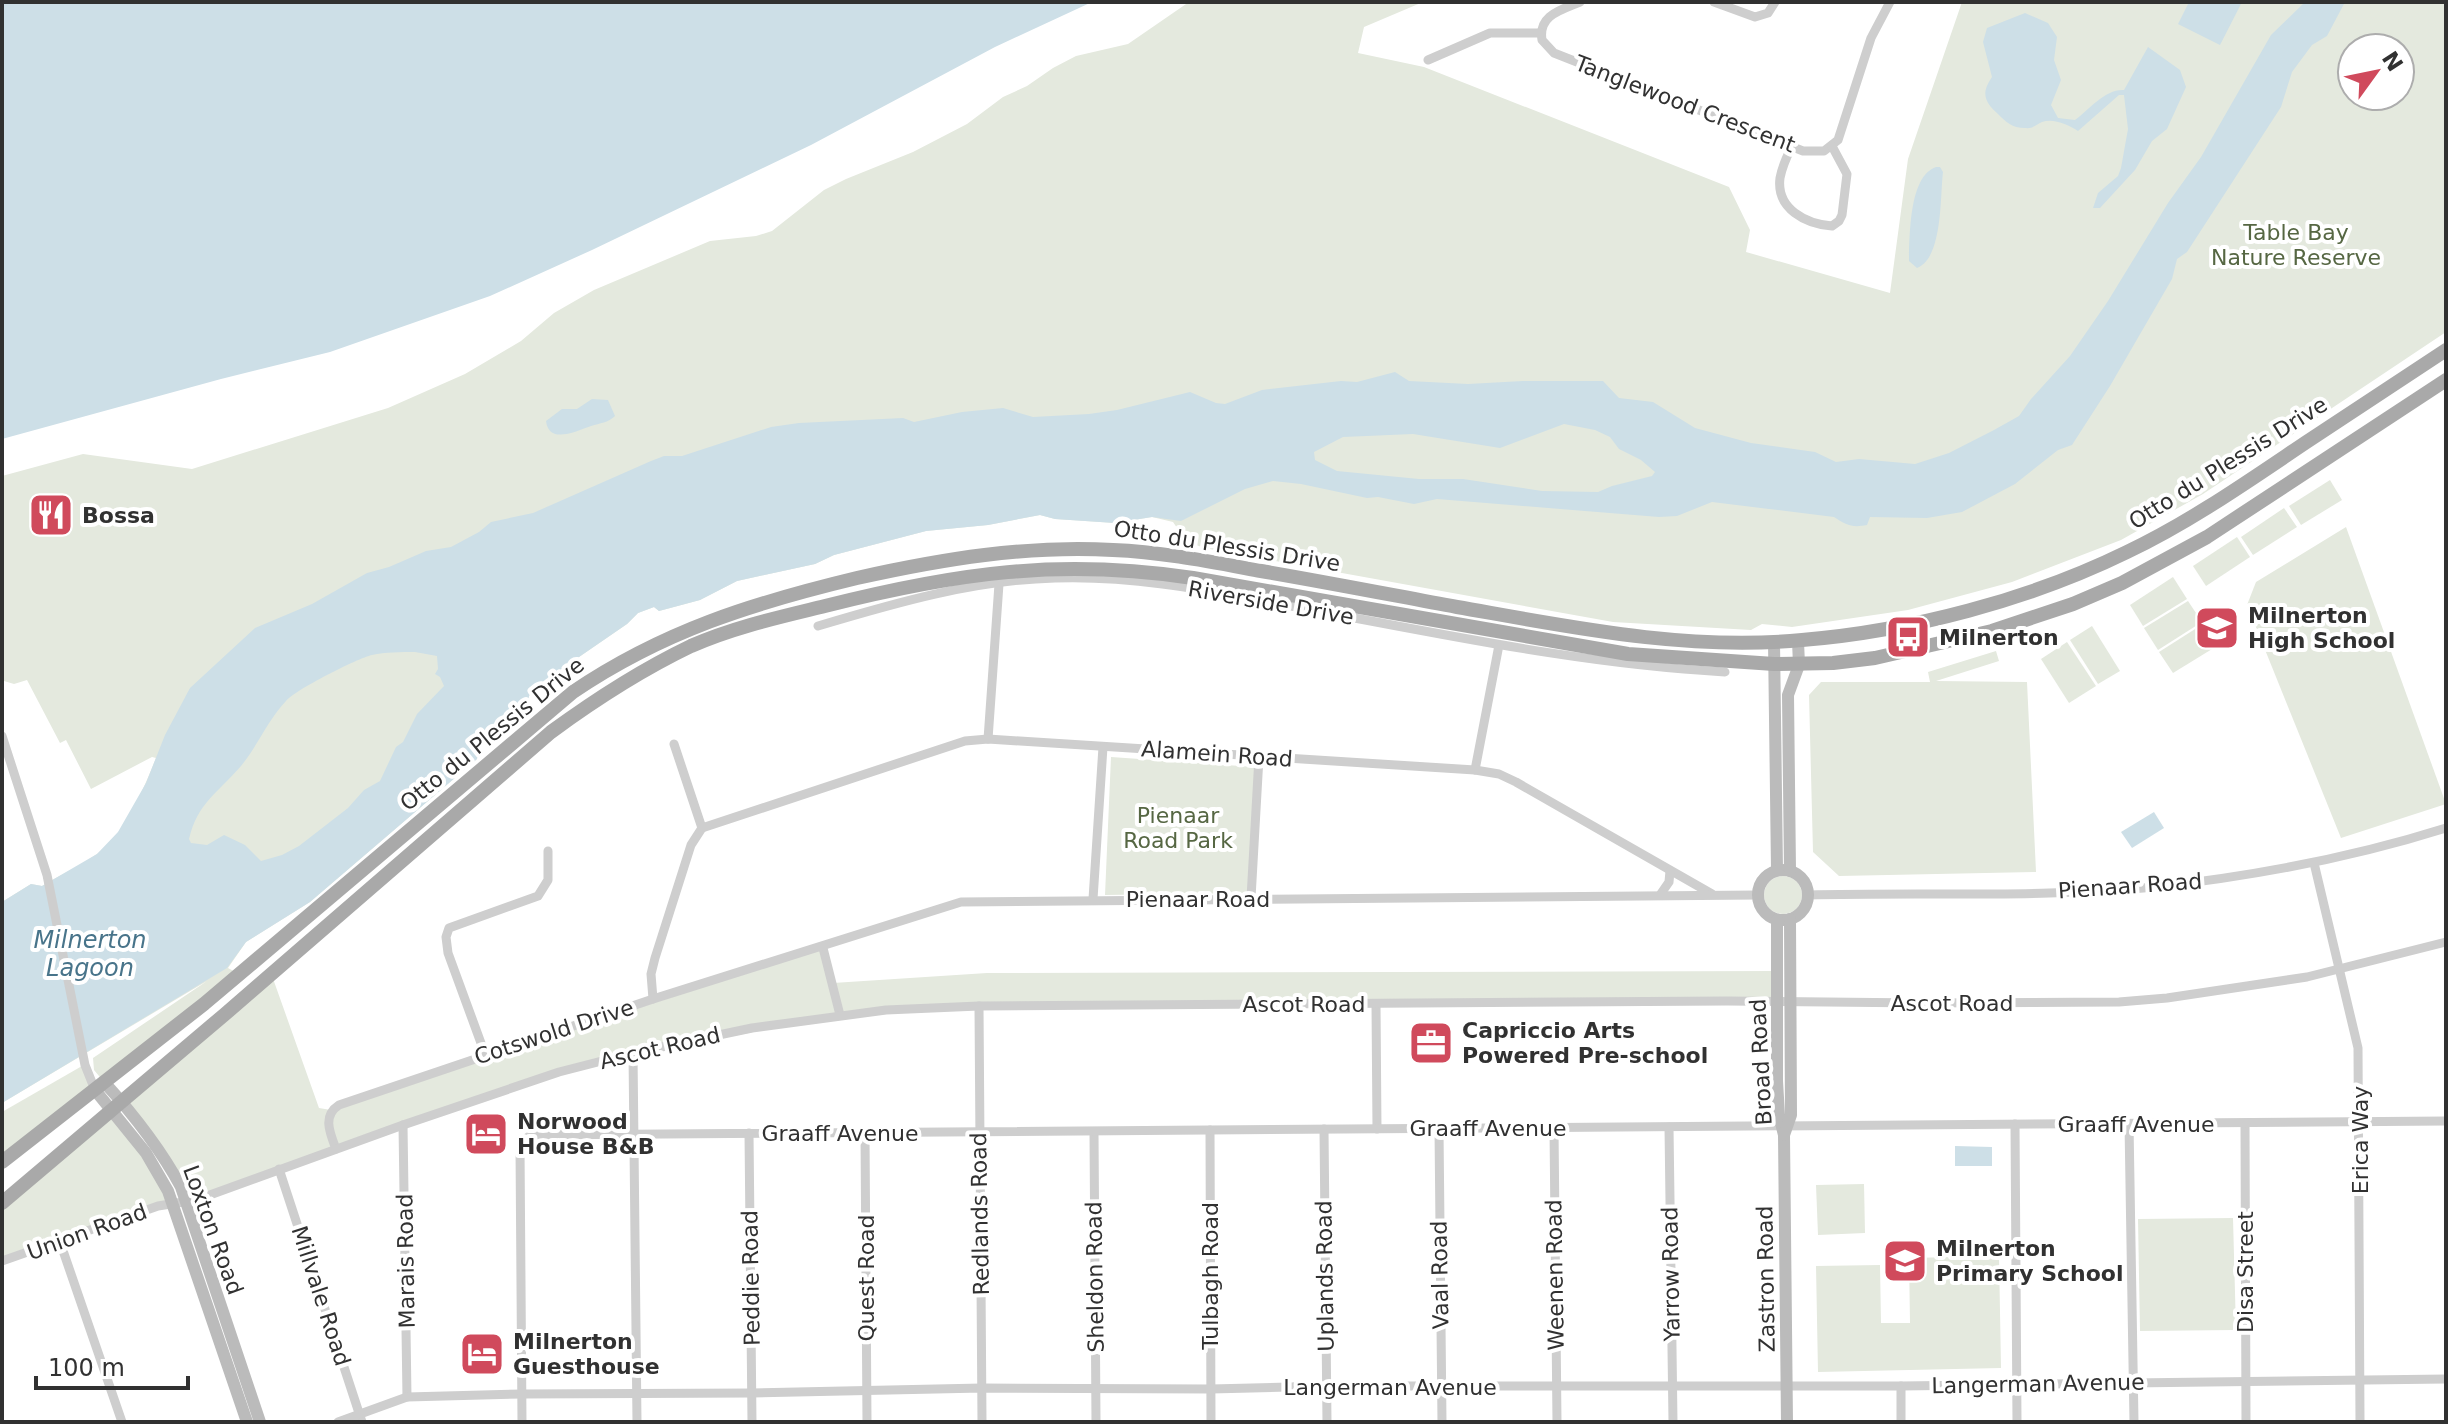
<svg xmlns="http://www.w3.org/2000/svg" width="2448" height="1424" font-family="'DejaVu Sans',sans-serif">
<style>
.green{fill:#e4e9de;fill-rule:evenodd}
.water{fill:#cddfe7;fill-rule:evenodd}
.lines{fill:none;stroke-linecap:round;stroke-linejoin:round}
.street{stroke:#cecece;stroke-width:9}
.secondary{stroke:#bbb;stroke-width:12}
.primary{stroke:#a9a9a9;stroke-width:14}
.labels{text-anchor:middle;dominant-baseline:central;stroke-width:8;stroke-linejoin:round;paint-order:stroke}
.street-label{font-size:22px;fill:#313131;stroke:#fff}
.park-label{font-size:22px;fill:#566743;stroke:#fff}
.poi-label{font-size:22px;font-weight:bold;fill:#313131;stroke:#fff;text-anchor:start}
.water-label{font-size:24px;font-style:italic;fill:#48748a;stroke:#fff}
</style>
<rect width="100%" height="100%" fill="#fff"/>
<g class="green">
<path d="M1189 2H1423L1364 27 1358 53 1424 67 1729 187 1750 230 1746 252 1890 293 1908 159 1962 2H2446V332L2203 494 2121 540 2012 582 1908 610 1792 627 1762 624 1751 630 1613 622 1204 548 1186 541 1173 522 1152 517 1115 523 1055 519 1040 515 988 525 926 531 834 555 815 564 737 581 700 600 659 611 654 607 638 613 627 624 531 690 526 706C502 713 482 736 477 759L310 902 246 942 228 968 239 974 104 1082 94 1070 93 1058 207 981 2 1103V902L31 884 42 886C60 875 80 866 97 854 126 833 143 790 156 758L152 757 91 789 66 740 60 743 27 680 14 684 4 681 2 476 83 454 192 469 388 408 465 374 521 341 554 313 594 290 710 241 756 236 772 231 824 190 846 179 913 152 967 124 1003 97 1027 86 1053 68 1076 56 1128 44ZM2352 48H2400V96H2352Z"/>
<path d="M2330 480 2342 500 2301 525 2289 506Z"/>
<path d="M2284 508 2297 527 2253 555 2241 537Z"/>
<path d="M2346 527 2446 804 2341 838 2247 605 2256 582Z"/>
<path d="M2237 537 2250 557 2206 586 2193 566Z"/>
<path d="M2173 577 2187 599 2143 626 2130 605Z"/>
<path d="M2188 601 2202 622 2158 650 2144 628Z"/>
<path d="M2203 624 2217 646 2173 673 2159 652Z"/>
<path d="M2092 626 2120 671 2098 684 2070 640Z"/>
<path d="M2067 642 2096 686 2069 703 2041 659Z"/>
<path d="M1996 651 1999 661 1936 681 2027 682 2036 872 1839 876 1813 852 1809 695 1821 682H1930L1928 672Z"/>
<path d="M1111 757 1255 767 1248 893 1105 895Z"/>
<circle cx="1783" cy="895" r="19"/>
<path d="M823 948 833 983 987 973 1776 971 1777 1002 979 1006 840 1015 585 1065 185 1200 121 1101 271 973 319 1108 331 1110 339 1105Z"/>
<path d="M82 1066 91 1089 2 1157V1112Z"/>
<path d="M111 1110 172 1202 2 1261V1203Z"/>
<path d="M1864 1184 1865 1233 1818 1235 1816 1185Z"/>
<path d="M2233 1218 2236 1330 2140 1331 2138 1219Z"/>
<path d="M1999 1256 2001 1368 1818 1372 1816 1266 1880 1265 1881 1323H1910L1909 1258Z"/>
</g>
<g class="water">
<path d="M2 2H1092L995 47 811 145 592 250 490 296 330 352 221 379 2 439Z"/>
<path d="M2189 2H2242L2220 45 2178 24Z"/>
<path d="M2305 2H2345L2327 36 2312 45 2292 72 2281 107 2187 252 2177 259 2172 279 2110 386 2072 445 2058 450 2015 484 1962 512 1927 518 1870 517 1867 525C1852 528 1846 525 1834 517L1712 502 1677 516 1659 517 1437 499 1414 504 1378 497 1367 498 1301 484 1273 481 1245 489 1181 521 1152 517 1115 523 1055 519 1040 515 988 525 926 531 834 555 815 564 737 581 700 600 659 611 654 607 638 613 627 624 531 690 526 706C502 713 482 736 477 759L310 902 246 942 227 968 2 1103V902L31 884 42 886 97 854 118 832 146 783 165 735 190 688 255 628 312 604 367 573 389 567 426 551 451 547 479 532 491 522 533 513 651 461 664 456H682L771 427 799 423 903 418 914 422 962 412 1003 408 1033 417 1089 414 1117 410 1190 392 1216 403 1225 404 1262 390 1341 381 1357 382 1395 372 1409 381 1468 384 1523 381H1603L1619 398 1653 402 1695 428 1751 443 1815 452 1836 462 1859 459 1915 464 1949 453 1994 430 2019 416 2031 399 2070 356 2108 301 2168 203 2201 157 2271 35ZM1564 424 1595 430 1610 437 1619 449 1641 460 1655 472 1652 476 1612 486 1598 492 1542 491 1463 479H1419L1337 471 1315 460 1314 452 1343 437 1413 434 1500 448ZM415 652 437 656 438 669 435 674 440 677 444 686 417 714 403 742 396 747 380 781 364 790 348 808 299 846 282 855 261 861 245 845 224 835 207 845 191 843 189 839C198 802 218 793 241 766 258 745 268 720 286 701 295 690 358 658 372 655 385 652 401 652 415 652Z"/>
<path d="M2025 13 2048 23 2057 37 2054 60 2061 80 2051 105 2058 118 2075 120C2090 109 2105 89 2124 90L2148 47 2180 70 2186 87 2167 129 2152 141 2135 170 2100 208H2093L2098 193 2118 176 2121 168 2128 129 2124 95H2119L2078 131C2068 125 2054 118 2042 122 2035 125 2033 129 2025 128 2012 128 2006 122 1998 114 1984 102 1981 93 1992 77L1983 42 1987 28Z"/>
<path d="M1936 167H1940L1943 172C1940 196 1943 258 1917 268L1909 261V256C1910 230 1910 176 1936 167Z"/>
<path d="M592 399 608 400 615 416C608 423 600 423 591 426 576 431 549 445 546 421L562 409H577Z"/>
<path d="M2154 812 2164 828 2132 848 2121 832Z"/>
<path d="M1955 1146 1992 1147V1166H1955Z"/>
</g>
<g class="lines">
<g class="street">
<path d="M1580 2C1561 10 1538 15 1542 40L1554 53 1803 151H1824L1838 140 1871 38 1890 2"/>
<path d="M1714 2 1755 17 1768 13 1775 2"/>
<path d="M1428 60 1490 33H1541"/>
<path d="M1792 146C1787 156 1782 167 1780 178 1776 209 1806 224 1832 226L1839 221 1842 215 1847 174 1832 146"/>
<path d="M818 626C895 603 974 580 1055 578 1138 575 1219 593 1301 608 1443 634 1580 664 1725 672"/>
<path d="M2 736 47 875 85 1065 95 1090"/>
<path d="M988 739 999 584"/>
<path d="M1475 770 1499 645"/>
<path d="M702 828 965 741 988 739 1475 770 1499 774 1516 782 1712 894"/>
<path d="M2314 863 2358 1048 2360 1422"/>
<path d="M1660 895 1669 882 1670 871"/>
<path d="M1808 895C1923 892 2040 898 2155 887 2254 876 2351 858 2446 828"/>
<path d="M1251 898 1259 757"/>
<path d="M1093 899 1103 747"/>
<path d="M823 948 840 1015"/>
<path d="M653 999 651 974 655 958 691 845 702 828 674 744"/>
<path d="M1376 1004 1377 1129"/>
<path d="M979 1006 982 1422"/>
<path d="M633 1053 637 1422"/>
<path d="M485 1054 448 953 446 937 449 928 538 896 548 880V851"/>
<path d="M2245 1123 2246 1422"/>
<path d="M2015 1124 2017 1422"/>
<path d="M2129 1124 2134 1422"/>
<path d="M403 1125 407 1397"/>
<path d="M1669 1127 1673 1422"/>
<path d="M1554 1128 1557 1422"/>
<path d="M1324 1129 1327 1422"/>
<path d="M1439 1129 1442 1422"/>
<path d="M1210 1130 1211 1422"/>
<path d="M1094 1132 1096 1422"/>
<path d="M749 1133 752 1422"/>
<path d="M865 1133 867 1422"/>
<path d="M336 1149C330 1133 322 1116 339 1105L653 999 961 902 1758 895"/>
<path d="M279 1169 362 1422"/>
<path d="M60 1242 122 1422"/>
<path d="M2 1261 158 1206 196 1200 403 1125 559 1072 633 1053 752 1028 886 1010 979 1006 1727 1001 1923 1003 2119 1002 2167 998 2307 977 2446 942"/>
<path d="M1901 1386V1422"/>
<path d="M338 1422 407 1397 522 1394 752 1393 982 1388 1211 1389 1326 1386H1901L2446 1379"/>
<path d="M522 1422 520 1147 521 1142 531 1135 2446 1121"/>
</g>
<g class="secondary">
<path d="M1774 642 1777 870"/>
<circle cx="1783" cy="895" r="25"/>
<path d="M1790 871 1788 695 1799 665 1798 641"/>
<path d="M1777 920V1081L1779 1115 1784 1135 1787 1422"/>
<path d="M104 1082C134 1115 160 1148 181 1187L260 1422"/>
<path d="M95 1090 146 1153 168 1191 247 1422"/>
<path d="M1784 1135 1791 1115 1790 919"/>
</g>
<g class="primary">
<path d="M2 1162 204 1004 573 692C663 631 753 603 857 578 942 559 1027 545 1113 550 1163 552 1212 562 1261 571 1326 582 1392 595 1457 607 1571 627 1686 651 1802 640 1911 631 2029 600 2127 552 2190 522 2247 482 2305 443 2352 412 2399 381 2446 350"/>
<path d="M2 1203 224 1015 551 732C596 699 641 670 691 646 734 627 780 617 825 606 956 573 1058 558 1193 578L1628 654 1774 664 1833 663 1875 658 1992 631 2073 604 2122 583 2207 537 2446 380"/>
</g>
</g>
<defs>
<g id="restaurant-square" transform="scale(2.3)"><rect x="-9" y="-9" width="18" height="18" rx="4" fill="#d04a5c" stroke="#fff"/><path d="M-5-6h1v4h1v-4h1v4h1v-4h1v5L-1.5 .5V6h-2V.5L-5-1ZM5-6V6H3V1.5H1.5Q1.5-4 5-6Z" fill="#fff"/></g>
<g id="school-square" transform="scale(2.3)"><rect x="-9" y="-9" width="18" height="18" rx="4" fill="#d04a5c" stroke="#fff"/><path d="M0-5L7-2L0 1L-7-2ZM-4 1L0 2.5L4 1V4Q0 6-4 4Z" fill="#fff"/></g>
<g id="bus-square" transform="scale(2.3)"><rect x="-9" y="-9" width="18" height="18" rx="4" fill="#d04a5c" stroke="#fff"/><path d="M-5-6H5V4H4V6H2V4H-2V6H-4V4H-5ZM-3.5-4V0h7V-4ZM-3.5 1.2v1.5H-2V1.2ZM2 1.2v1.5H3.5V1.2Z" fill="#fff"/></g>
<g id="office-square" transform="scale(2.3)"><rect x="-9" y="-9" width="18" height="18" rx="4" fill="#d04a5c" stroke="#fff"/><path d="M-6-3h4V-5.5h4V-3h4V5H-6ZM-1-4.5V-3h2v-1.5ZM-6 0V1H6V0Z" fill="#fff"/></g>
<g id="hotel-square" transform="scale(2.3)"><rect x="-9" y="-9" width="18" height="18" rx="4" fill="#d04a5c" stroke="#fff"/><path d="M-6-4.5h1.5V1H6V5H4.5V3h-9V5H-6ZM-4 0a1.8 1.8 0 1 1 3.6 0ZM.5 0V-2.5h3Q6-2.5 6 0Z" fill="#fff"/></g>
</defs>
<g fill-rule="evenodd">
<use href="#restaurant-square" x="51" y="515"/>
<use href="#school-square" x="2217" y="628"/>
<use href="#bus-square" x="1908" y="637"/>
<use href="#office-square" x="1431" y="1043"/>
<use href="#hotel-square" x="486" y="1134"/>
<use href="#school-square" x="1905" y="1261"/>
<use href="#hotel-square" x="482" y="1354"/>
</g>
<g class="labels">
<g class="street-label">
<text transform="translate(1685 104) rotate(21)">Tanglewood Crescent</text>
<text transform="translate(2228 463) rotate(-32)">Otto du Plessis Drive</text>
<text transform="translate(1227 546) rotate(9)">Otto du Plessis Drive</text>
<text transform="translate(1271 603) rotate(10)">Riverside Drive</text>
<text transform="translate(492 734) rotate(-39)">Otto du Plessis Drive</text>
<text transform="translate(1217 754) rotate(4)">Alamein Road</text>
<text transform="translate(2130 886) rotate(-4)">Pienaar Road</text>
<text x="1198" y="899">Pienaar Road</text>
<text x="1952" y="1003">Ascot Road</text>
<text x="1304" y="1004">Ascot Road</text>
<text transform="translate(554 1032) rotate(-18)">Cotswold Drive</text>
<text transform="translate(660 1048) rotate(-13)">Ascot Road</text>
<text transform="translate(1761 1062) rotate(-93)">Broad Road</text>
<text x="2136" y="1124">Graaff Avenue</text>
<text x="1488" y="1128">Graaff Avenue</text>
<text x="840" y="1133">Graaff Avenue</text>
<text transform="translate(2360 1140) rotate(-90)">Erica Way</text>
<text transform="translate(980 1214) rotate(-91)">Redlands Road</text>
<text transform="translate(213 1230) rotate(70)">Loxton Road</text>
<text transform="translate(87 1232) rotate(-20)">Union Road</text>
<text transform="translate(406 1261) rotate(-91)">Marais Road</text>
<text transform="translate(2245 1272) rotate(-90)">Disa Street</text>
<text transform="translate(1671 1274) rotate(-91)">Yarrow Road</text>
<text transform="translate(1440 1275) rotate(-91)">Vaal Road</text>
<text transform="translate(1555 1275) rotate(-91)">Weenen Road</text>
<text transform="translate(1210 1276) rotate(-90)">Tulbagh Road</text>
<text transform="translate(1325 1276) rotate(-91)">Uplands Road</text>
<text transform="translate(1095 1277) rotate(-91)">Sheldon Road</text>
<text transform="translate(751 1278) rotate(-91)">Peddie Road</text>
<text transform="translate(866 1278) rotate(-90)">Quest Road</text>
<text transform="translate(1766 1279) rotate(-91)">Zastron Road</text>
<text transform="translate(321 1296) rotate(72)">Millvale Road</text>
<text transform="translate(2038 1384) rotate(-1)">Langerman Avenue</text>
<text x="1390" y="1387">Langerman Avenue</text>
</g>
<g class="park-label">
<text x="2296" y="232">Table Bay<tspan x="2296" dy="25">Nature Reserve</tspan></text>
<text x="1178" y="815">Pienaar<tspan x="1178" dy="25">Road Park</tspan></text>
</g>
<g class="poi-label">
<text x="82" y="515">Bossa</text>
<text x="2248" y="615">Milnerton<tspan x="2248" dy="25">High School</tspan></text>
<text x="1939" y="637">Milnerton</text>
<text x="1462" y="1030">Capriccio Arts<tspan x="1462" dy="25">Powered Pre-school</tspan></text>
<text x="517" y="1121">Norwood<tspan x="517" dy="25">House B&amp;B</tspan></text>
<text x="1936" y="1248">Milnerton<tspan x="1936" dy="25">Primary School</tspan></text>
<text x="513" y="1341">Milnerton<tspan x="513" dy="25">Guesthouse</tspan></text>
</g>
<g class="water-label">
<text x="90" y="940">Milnerton<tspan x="90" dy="28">Lagoon</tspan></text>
</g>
</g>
<rect width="2448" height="1424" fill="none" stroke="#313131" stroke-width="8"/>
<g transform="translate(2376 72) rotate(57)"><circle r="38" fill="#ffffff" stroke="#adadad" stroke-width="2"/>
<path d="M0-6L14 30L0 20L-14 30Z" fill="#d04a5c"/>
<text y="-12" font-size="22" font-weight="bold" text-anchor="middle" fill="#313131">N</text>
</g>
<path d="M36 1376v12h152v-12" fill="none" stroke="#313131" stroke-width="4"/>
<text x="48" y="1376" font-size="24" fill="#313131" stroke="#ffffff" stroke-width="6" paint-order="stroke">100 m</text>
</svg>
